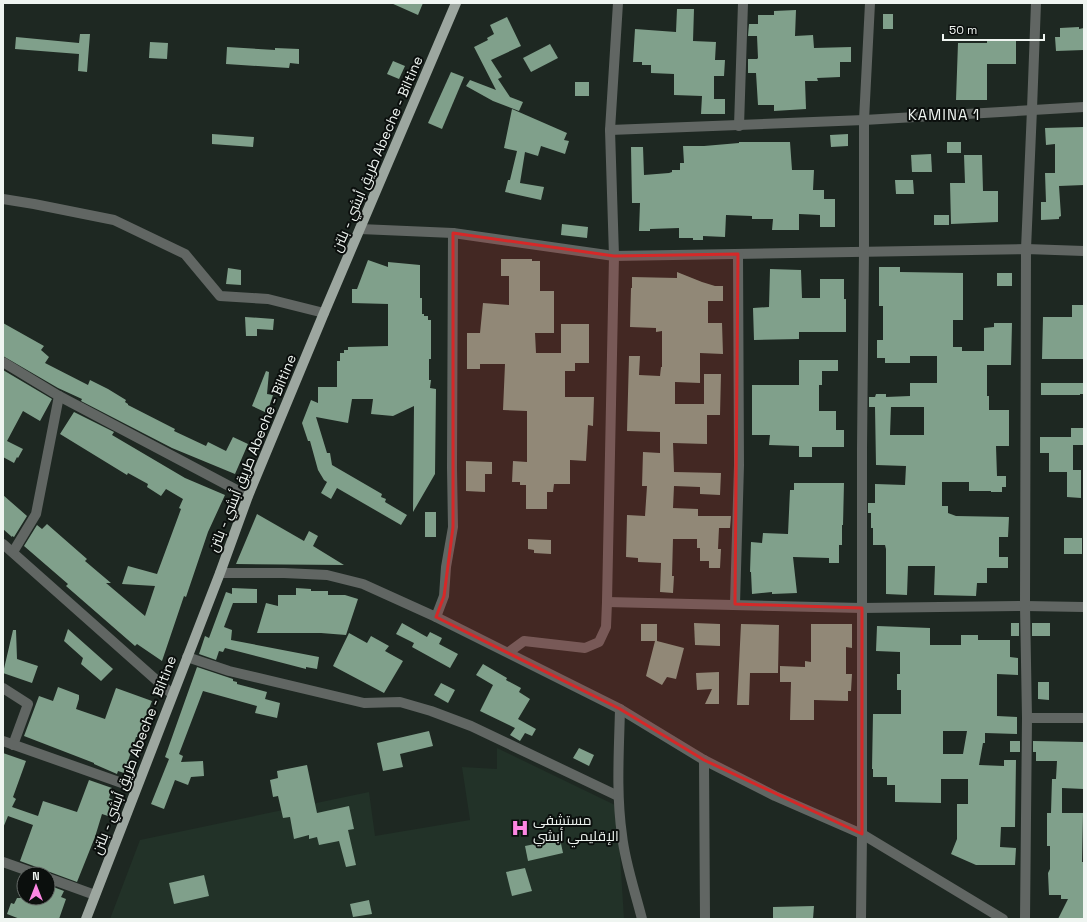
<svg xmlns="http://www.w3.org/2000/svg" width="1087" height="922" font-family="'Space Grotesk',Cairo,sans-serif">
<style>
.built{fill:#223228}
.building{fill:#80a08b;fill-rule:evenodd}
.lines{fill:none;stroke-linecap:round;stroke-linejoin:round}
.minor{stroke:#616663;stroke-width:10}
.major{stroke:#9da7a0;stroke-width:10}
.marked{fill:#d62828;fill-opacity:0.2;stroke:#d62828;stroke-width:3;stroke-linejoin:round}
.labels{text-anchor:middle;dominant-baseline:central;stroke-width:4;stroke-linejoin:round;paint-order:stroke}
.street-label{font-size:14px;fill:#eff5f1;stroke:#0b0f0d}
.poi-label{font-size:14px;fill:#eff5f1;stroke:#0b0f0d;text-anchor:start}
.neighbourhood-label{font-size:15px;letter-spacing:1px;fill:#eff5f1;stroke:#0b0f0d}
</style>
<rect width="100%" height="100%" fill="#1e2822"/>
<path class="built" d="M497 748 617 806 624 919H110L140 840 369 792 375 836 470 820 462 767 497 769Z"/>
<g class="building">
<path d="M391 3H423L418 15Z"/>
<path d="M677 9H694L693 41 716 42 715 60H725L724 76H714V99H725V114H701L702 96 674 95V74L651 73V65H642V62H633L635 29 676 32Z"/>
<path d="M796 10 795 36 813 35 814 48 851 47V62H840V77L817 78 818 81H805L806 109 774 111V105H758L756 73H748V59H757L758 58 757 36H748L749 24H758V15H774V11Z"/>
<rect x="883" y="14" width="10" height="15"/>
<path d="M507 17 521 46 491 60 502 77 498 79 510 97 523 102 519 111 493 101 466 86 470 80 496 90 474 47 488 40 487 38 494 34 490 25Z"/>
<path d="M1079 27V29L1084 28V50L1056 51 1055 37H1060V28Z"/>
<path d="M80 34H90L87 72 78 71 79 54 15 49 16 37 79 43Z"/>
<path d="M987 41H1016V64H987V100H956L958 43H987Z"/>
<path d="M150 42 168 43 167 59 149 58Z"/>
<path d="M550 44 558 58 531 72 523 58Z"/>
<path d="M227 47 275 50V48L299 49V64L290 63 289 68 226 64Z"/>
<path d="M393 61 405 66 399 79 387 74Z"/>
<path d="M451 72 464 77 442 129 428 123Z"/>
<rect x="575" y="82" width="14" height="14"/>
<path d="M512 109 567 133 564 140 569 141 565 154 541 146 538 156 525 152 520 183 544 187 541 200 505 192 508 180H510L517 151 504 148Z"/>
<path d="M1084 127V185L1059 186 1061 216 1059 217V219L1041 220V202H1046L1045 173H1055V144L1046 145 1045 128Z"/>
<path d="M212 134 254 137 253 147 212 144Z"/>
<path d="M848 134V146L831 147 830 135Z"/>
<path d="M739 142H790L792 170H814L813 190H824V199H835V227H820V215L799 214V230H772L773 219H752V216L726 215 725 237 703 236V240H693V238H679V228L650 229V231H639L640 203H632L631 147H643L644 175 669 173 672 172V170H680V163H684L683 146H704L739 143Z"/>
<rect x="947" y="142" width="14" height="11"/>
<path d="M931 154 932 172H912L911 155Z"/>
<path d="M964 155H982L983 191H998V222L951 224 950 183H965Z"/>
<path d="M895 180H913L914 194H896Z"/>
<rect x="934" y="215" width="15" height="10"/>
<path d="M562 224 588 227 587 238 561 235Z"/>
<path d="M501 259H532V261H540V291H554V333H535L536 353H561V324H589V363H575V371H565V397H594L593 426 588 425 586 461 570 460V484H554L553 492H547V509H526V485H520V482H512L513 461 527 462V411L503 410 505 364H480V369H467V333H480L483 303 509 305V276H501Z"/>
<path d="M368 260 388 267V262L420 265V298H422V314H424V316H428V320H431V359H429V380H431L430 388 436 389 435 474 413 512 414 406 393 416 371 414 373 399H352L348 423 316 417 327 453H330L332 465 382 494 381 497 386 499 385 502 407 515 401 525 337 488 331 499 321 493 327 482 324 480 318 470 310 441H308L302 423 311 400 318 403V387H337V361H340V353H344V350H348V347L388 346V304L352 303V289H357Z"/>
<path d="M879 267H900V272L963 273V320H953V347H962V351H984V328L994 327V323H1012L1011 365H987V396H989V410H1009V446H996L997 476H1006V487H1002V492H991V491H969V482H942V506H948V513L956 516 1009 517 1008 537H999V557H1008V568H987V583H977L976 596 934 595 935 566H908L907 595 886 594V549L885 545H873V528H871V513H868V503H875V484L905 485 906 466 876 465 875 407H869V397H875L876 394H886V397L910 396V383H937V356H910V363H885V358H877V340H883V306H879ZM891 407H924V435H890Z"/>
<path d="M228 268 241 270V285L226 284Z"/>
<path d="M770 269 801 270 802 298H820V279H844V299H846V332H799V339L754 340 753 308 769 307Z"/>
<path d="M677 272 702 282 715 286H723V301H708V323H722L723 354 700 353V383L675 382V404H704V374H721L720 415H707V444L673 443 674 472 721 473 720 495 700 494V487L674 486 673 508 698 509V516H731L730 528H719L718 549H721L720 568H709V561H700V548H697V539H673L672 576H674L673 593 660 592 661 563 638 562V558L626 557 627 515 645 516 647 486H642L643 452 660 453V432L627 431 629 356H640L639 375 660 376 661 367H662V331L656 332V328L630 327 631 288H632V277L677 278Z"/>
<rect x="997" y="273" width="15" height="13"/>
<path d="M1072 305H1084V359H1042L1043 317H1072Z"/>
<path d="M245 317 274 319 273 330 257 329V336H246Z"/>
<path d="M3 323 44 346 41 350 49 357 45 363 88 385 90 380 108 389 126 400 125 402 128 404V405L175 429 174 431 206 446 208 442 226 451 233 437 248 444 235 474 172 448 81 401 82 399 58 388 3 356Z"/>
<path d="M799 360H838V371H822V385H819V411H836V430H844V447H812V457H799V446L769 445 770 435H752V385H799Z"/>
<path d="M3 370 52 399 40 421 23 411 7 441 23 449 18 458 17 457 14 463 3 457Z"/>
<path d="M266 371 269 372 267 394 273 395 267 413 252 406Z"/>
<path d="M1041 383H1084V394H1080V395H1041Z"/>
<path d="M74 412 114 432 112 435 185 478 225 495 208 532 186 597 184 596 162 661 137 644 135 646 66 586 68 584 24 546 37 525 42 529 47 524 87 559 85 561 111 583H106L145 616 155 586 122 584 128 566 157 574 181 509 179 508 183 499 166 489 161 496 147 487 148 484 128 473 127 475 60 434Z"/>
<path d="M1071 428H1084V445H1073V470H1081V498L1067 497V472H1049V453H1040V437H1071Z"/>
<path d="M466 461 492 462V474H485V492L466 491Z"/>
<path d="M794 483H844L843 525H842V545H839V563H829V558L793 557 797 593 772 594V592L752 594 751 572H750L751 542 762 543 763 533 788 534 790 490H794Z"/>
<path d="M3 495 27 516 14 537 12 536V537L3 529Z"/>
<rect x="425" y="512" width="11" height="25"/>
<path d="M257 514 304 541 309 531 318 536 313 546 344 565 236 564Z"/>
<rect x="1064" y="538" width="18" height="16"/>
<path d="M528 539 551 540V554L534 553V550L528 549Z"/>
<path d="M232 588 257 589V603H233L224 627 232 630 231 640 319 657 317 669 306 667V669L225 648 223 652 219 651 216 660 199 654 205 636 209 638 226 592 232 594Z"/>
<path d="M296 588 311 589V591H328V595H345L358 599 346 635 321 633H257L266 603 278 606V595H296Z"/>
<path d="M402 623 427 637 430 632 442 638 439 644 458 654 450 668 412 647 414 643 396 634Z"/>
<path d="M694 623 720 624V646L695 645Z"/>
<rect x="1011" y="623" width="8" height="13"/>
<rect x="1032" y="623" width="18" height="13"/>
<path d="M641 624H657V641L684 648 676 679 667 677 662 685 646 676 655 641H641Z"/>
<path d="M741 624 779 625 778 673H750L749 705H737Z"/>
<path d="M811 624H852V648L846 647V674H852L851 691H848V701L814 700V720H790L791 682H780V666L805 667V661L811 662Z"/>
<path d="M877 626 930 628V645H961V635H978V640H1010V657L1018 658V675L997 674V716L1017 717V734L985 733V743H983L979 765 1004 766V760H1016L1015 827H1001L1000 847 1016 848 1015 865H976L951 854 957 839V804H968V779H941V803L895 802V785H887V777H873V769H872L873 714H901V690H897V674H900V652L876 651ZM943 731H967L963 754H943Z"/>
<path d="M68 629 113 669 101 681 81 664 83 658 64 641Z"/>
<path d="M13 630H16L17 659 38 666 32 683 3 673Z"/>
<path d="M349 633 367 643 371 636 389 646 385 651 403 661 384 693 333 666Z"/>
<path d="M483 664 507 678 506 680 521 688 519 692 530 699 518 719 536 729 532 736 525 733 520 741 510 735 515 728 480 711 493 685 476 675Z"/>
<path d="M197 667 233 679V681L237 682V684L267 692 265 699 280 703 277 718 255 713 257 706 203 691 179 754 183 756 181 762 203 761 204 776 191 777 188 785 175 780 164 809 151 804 169 759 165 757Z"/>
<path d="M719 672V704H705L712 689 697 690 696 673Z"/>
<path d="M1038 682H1049V700L1038 699Z"/>
<path d="M441 683 455 690 448 703 434 695Z"/>
<path d="M58 687 79 695V699L76 709 105 719 116 688 152 701 138 737H136L124 773 118 771 117 774 94 764V763L24 736 39 696 53 701Z"/>
<path d="M429 731 433 746 400 754 403 767 383 771 377 743Z"/>
<rect x="1010" y="741" width="10" height="11"/>
<path d="M1033 741 1084 742V789L1062 788V813H1083L1082 862H1084V919H1058L1068 899H1061V895H1049L1048 873 1050 869V846H1047V813H1051L1052 779H1056L1057 761H1036V752H1033Z"/>
<path d="M579 748 594 755 589 766 573 758Z"/>
<path d="M3 753 26 761 13 797 16 799 12 807 38 816 43 801 77 812 89 780 112 788 109 798 113 800 108 816 102 814 95 837 77 882 20 861 33 825 8 816 3 828Z"/>
<path d="M307 765 317 813 349 806 354 829 348 830 356 865 346 867 339 841 319 845 317 837 309 839V835L294 839 290 817 283 818 278 796 273 797 270 780 278 778 277 771Z"/>
<path d="M560 839 563 853 528 861 525 846Z"/>
<path d="M525 868 532 891 512 896 506 872Z"/>
<path d="M204 875 209 896 174 904 169 883Z"/>
<path d="M48 885 64 891 61 897 66 899 59 919H20L7 914 11 903 14 904 17 898H48Z"/>
<path d="M369 900 372 914 353 917 350 904Z"/>
<path d="M814 906 813 919H773V907Z"/>
</g>
<g class="lines">
<g class="minor">
<path d="M739 126 743 3"/>
<path d="M610 130 864 120 1084 107"/>
<path d="M3 199 34 204 114 220 185 254 220 296 268 299 324 313"/>
<path d="M360 229 453 233 614 256 1026 249 1084 251"/>
<path d="M3 362 59 396 248 496"/>
<path d="M3 544 172 694"/>
<path d="M13 552 36 514 59 396"/>
<path d="M220 573H284L327 575 363 584 436 617 620 709 704 760 775 796 862 834 1003 919"/>
<path d="M607 602 862 608 1025 606 1084 607"/>
<path d="M735 604 739 465 738 254"/>
<path d="M436 617 444 596 446 567 453 527 452 468 453 233"/>
<path d="M509 652 524 641 585 648 599 642 606 627 607 602 614 256 610 130 618 3"/>
<path d="M187 657 229 671 364 703 400 702 431 711 471 726 618 796"/>
<path d="M3 688 28 704 13 745"/>
<path d="M620 709C619 751 616 793 622 835 625 863 635 891 642 919"/>
<path d="M1027 718H1084"/>
<path d="M3 741 136 788"/>
<path d="M704 760 705 919"/>
<path d="M3 862 37 874"/>
<path d="M48 878 95 895"/>
<path d="M861 919 862 834V448L864 251V120L870 3"/>
<path d="M1025 919 1027 718 1025 606 1026 249 1032 109 1036 3"/>
</g>
<path class="major" d="M86 919 220 573 248 496 324 313 456 3"/>
</g>
<path class="marked" d="M453 233 614 256 738 254 735 604 862 608V834L704 760 620 709 436 617 444 596 453 527Z"/>
<defs>
<g id="hospital-bare" transform="scale(1.38)"><path d="M-5-5h3v3.5h4V-5h3V5h-3V1.5h-4V5h-3Z" fill="#fd86e2" stroke="#0b0f0d" stroke-width="2.5" paint-order="stroke"/></g>
</defs>
<g fill-rule="evenodd">
<use href="#hospital-bare" x="520" y="828"/>
</g>
<g class="labels">
<g class="street-label">
<text transform="translate(377 154) rotate(-67)">طريق أبشي - بلتن Abeche - Biltine</text>
<text transform="translate(252 453) rotate(-68)">طريق أبشي - بلتن Abeche - Biltine</text>
<text transform="translate(134 755) rotate(-69)">طريق أبشي - بلتن Abeche - Biltine</text>
</g>
<g class="poi-label">
<text x="533" y="820">مستشفى<tspan x="533" dy="16">الإقليمي أبشي</tspan></text>
</g>
<g class="neighbourhood-label">
<text x="944" y="114">KAMINA 1</text>
</g>
</g>
<rect width="1087" height="922" fill="none" stroke="#eff5f1" stroke-width="8"/>
<g transform="translate(36 886)"><circle r="19" fill="#0b0f0d" stroke="#666b68"/>
<path d="M0-3L7 15L0 10L-7 15Z" fill="#fd86e2"/>
<text y="-6" font-size="11" font-weight="bold" text-anchor="middle" fill="#eff5f1">N</text>
</g>
<path d="M943 34v6h101v-6" fill="none" stroke="#eff5f1" stroke-width="2"/>
<text x="949" y="34" font-size="12" fill="#eff5f1" stroke="#0b0f0d" stroke-width="3" paint-order="stroke">50 m</text>
</svg>
